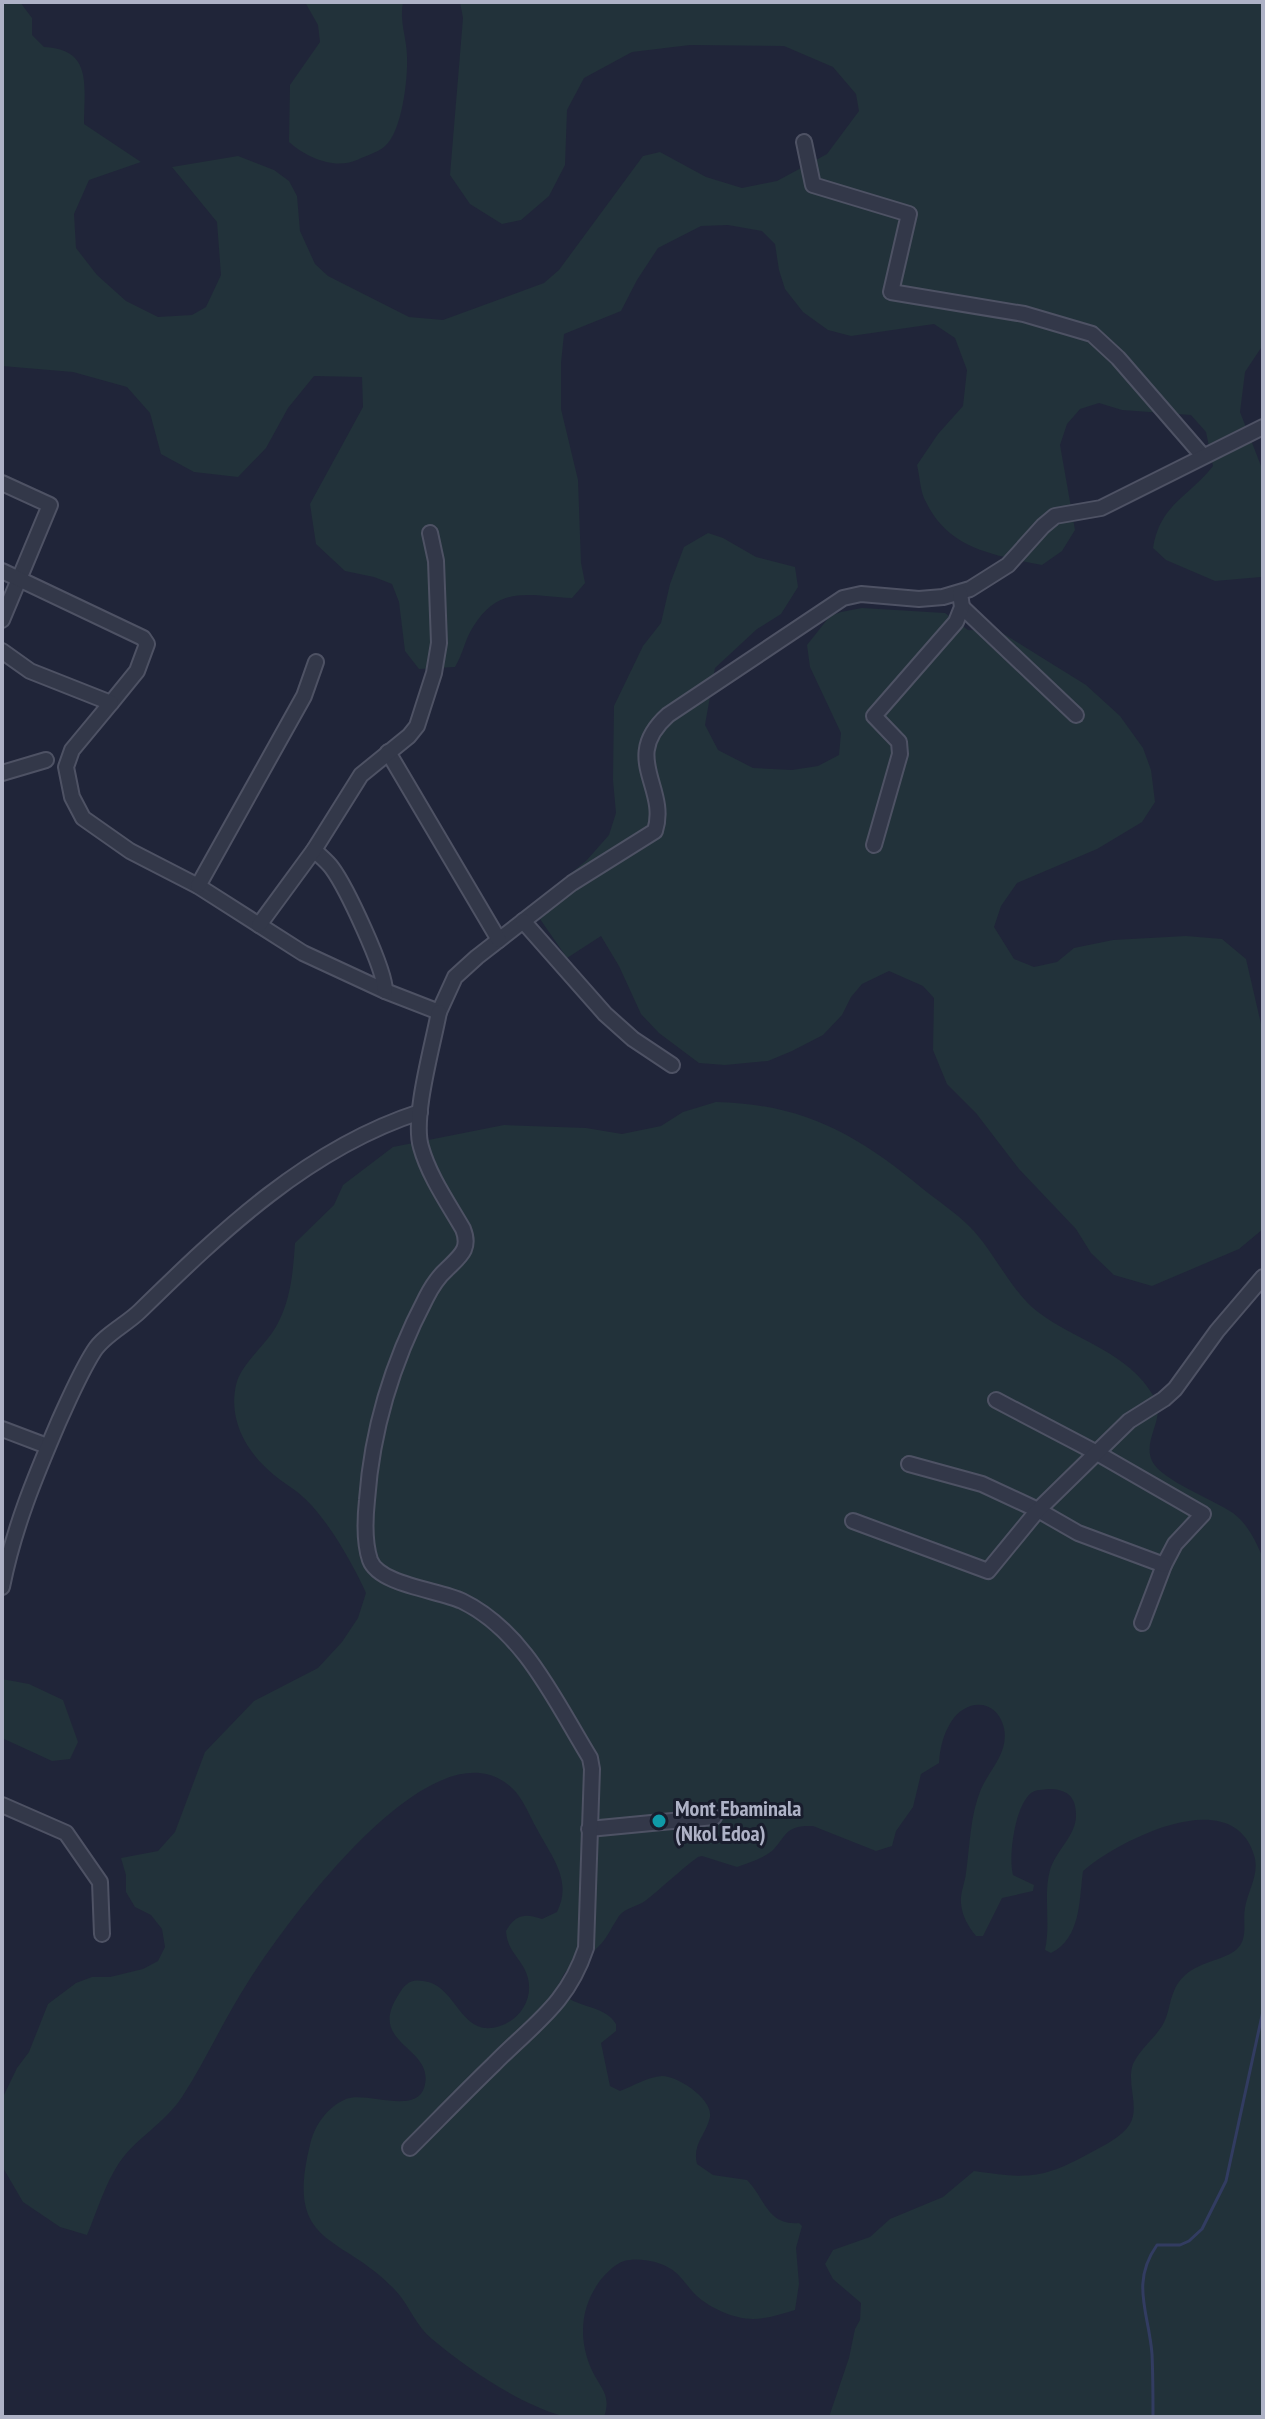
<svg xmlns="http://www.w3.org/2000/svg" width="1265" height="2419" font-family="'PT Sans Narrow',sans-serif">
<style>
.green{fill:#22323a}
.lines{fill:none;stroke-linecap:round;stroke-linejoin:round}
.stream{stroke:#323c61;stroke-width:3}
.minor-casing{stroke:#4e5264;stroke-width:18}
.minor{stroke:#333849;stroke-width:14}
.culture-dot{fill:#0f9aa8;stroke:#191d2d;stroke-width:3}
.labels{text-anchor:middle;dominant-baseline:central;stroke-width:6;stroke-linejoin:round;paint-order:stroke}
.poi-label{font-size:22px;font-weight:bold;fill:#aeb2c6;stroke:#191d2d;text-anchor:start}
</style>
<rect width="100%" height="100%" fill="#202539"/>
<g class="green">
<path d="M2 2H20L32 18V35L44 47C93 49 84 86 84 124L141 162 89 180 74 214 76 248 97 275 126 301 158 317 192 315 206 307 221 275 217 222 172 167 238 156 274 170 289 181 297 196 300 231 315 264 328 276 409 317 443 320 544 283 559 270 643 156 660 152 706 177 742 188 777 181 827 154 859 111 856 94 833 67 784 46 690 45 632 52 584 78 567 110 565 165 549 196 521 220 502 224 470 204 450 175 463 18 460 2H1263V345L1245 372 1240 412 1263 471V574L1261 577 1215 581 1166 560 1153 548C1160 504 1189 497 1213 466L1206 432 1191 415 1122 410 1099 403 1080 409 1067 424 1060 445 1075 530 1062 551 1042 565C995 555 949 550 926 502 920 492 920 477 917 465L938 434 963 406 967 370 955 338 934 324 851 336 828 330 803 312 785 289 779 270 775 244 762 231 728 225 701 226 658 248 637 280 621 311 564 334 561 363V409L578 480 581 563 585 583 572 598C529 596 500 584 473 627 465 639 463 654 455 667L419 669 405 651 399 602 392 584 374 577 345 571 316 544 310 504 363 407 362 377 314 376 288 408 266 448 238 477 194 472 161 454 150 413 127 387 73 372 2 366Z"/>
<path d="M305 2H403C399 22 407 38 407 57 408 79 402 132 385 146 379 152 365 156 357 160 334 170 306 157 289 142L290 85 320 42 318 25Z"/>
<path d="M708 533 723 538 756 557 795 567 798 587 781 614 757 629 715 668 705 725 718 750 753 768 792 770 818 766 839 755 841 733 810 667 807 645 830 616 841 612 862 608 945 613 968 630 999 631 1086 685 1120 716 1143 748 1151 770 1155 802 1142 822 1097 849 1017 883 1001 906 994 927 1014 959 1034 967 1057 962 1074 948 1113 940 1186 936 1222 939 1246 959 1261 1024 1263 1229 1239 1249 1152 1286 1114 1275 1091 1253 1076 1229 1019 1169 976 1113 947 1084 933 1050 934 998 923 986 889 971 862 984 851 997 842 1015 823 1035 792 1051 768 1061 725 1065 699 1063 659 1033 641 1014 619 966 601 936 567 958 531 906 587 860 609 835 616 813 613 780 614 706 643 646 661 623 670 584 684 547Z"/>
<path d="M716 1102C803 1104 857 1134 923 1189 938 1201 956 1213 970 1227 994 1251 1012 1293 1038 1312 1076 1341 1129 1352 1154 1397 1167 1418 1142 1439 1152 1461 1161 1480 1214 1500 1233 1513 1248 1524 1256 1542 1263 1558V2417H829L849 2358 855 2329 860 2320 861 2303 833 2279 825 2264 833 2250 870 2237 890 2219 943 2197 974 2171C1028 2179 1043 2179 1090 2153 1103 2146 1122 2137 1130 2124 1140 2106 1126 2083 1133 2064 1140 2049 1153 2040 1162 2026 1169 2015 1169 2002 1174 1991 1190 1954 1235 1966 1243 1939 1246 1929 1243 1918 1245 1908 1248 1890 1260 1874 1254 1855 1232 1782 1119 1840 1083 1871 1079 1901 1081 1938 1051 1953L1045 1950C1051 1923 1043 1896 1050 1870 1056 1850 1077 1835 1076 1814 1076 1796 1066 1789 1049 1789 1042 1790 1037 1789 1031 1793 1015 1806 1008 1856 1013 1875L1034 1885 1033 1891 1002 1898 983 1936H976C968 1926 962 1916 961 1903 960 1893 965 1883 966 1873 970 1845 970 1816 981 1789 990 1769 1009 1752 1004 1728 997 1698 966 1698 951 1722 943 1735 940 1748 939 1763L921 1774 913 1807 896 1831 892 1846 876 1851 813 1826C784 1825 787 1836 772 1851 762 1859 748 1863 737 1867L702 1856 698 1857C679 1871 663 1887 645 1901 637 1907 626 1907 619 1916 612 1926 607 1939 598 1947 583 1962 559 1965 560 1991 575 2009 604 2004 616 2024V2031L601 2043 610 2086 620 2091C633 2086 648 2077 662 2076 678 2076 713 2099 710 2117 706 2135 692 2144 697 2164L713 2175 747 2180C765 2198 767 2226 799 2223L802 2226 796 2248 799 2284 795 2310C781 2314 767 2319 753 2319 734 2319 710 2308 697 2296 688 2288 681 2275 671 2269 659 2261 638 2257 624 2261 614 2264 602 2277 597 2285 578 2314 579 2348 596 2378 605 2393 610 2399 604 2417 591 2417 574 2419 562 2416 516 2402 468 2369 432 2339 416 2326 409 2305 396 2291 343 2233 284 2249 310 2145 314 2126 327 2107 346 2099 366 2091 415 2115 424 2088 437 2048 369 2045 396 1999 399 1994 402 1988 406 1985 411 1980 417 1980 423 1981 457 1984 460 2040 500 2026 524 2018 537 1992 524 1968 516 1954 507 1948 506 1931 515 1914 526 1913 542 1919L557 1912C573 1880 551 1856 537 1829 529 1815 523 1798 512 1788 434 1715 283 1927 248 1982 224 2019 206 2060 182 2097 165 2123 136 2138 119 2163 105 2184 97 2211 87 2235L60 2227 23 2202 2 2166V2099L17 2068 29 2052 48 2004 76 1983 92 1977H110L143 1969 158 1961 165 1947 162 1929 151 1915 135 1907 126 1892V1875L121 1858 158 1851 175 1832 205 1752 254 1701 318 1668 342 1642 358 1618 366 1593C353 1564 327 1518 303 1497 294 1488 283 1483 274 1475 247 1453 228 1421 236 1385 240 1365 267 1344 277 1325 291 1299 293 1272 295 1243L334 1205 343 1185 393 1147 504 1125 586 1128 622 1134 661 1126 683 1112Z"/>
<path d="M2 1679 29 1684 63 1700 78 1742 70 1759 52 1761 2 1738Z"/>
</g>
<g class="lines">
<g class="stream">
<path d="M1263 1905V1907"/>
<path d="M1153 2417C1153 2396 1153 2375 1152 2354 1149 2313 1130 2283 1157 2245H1180L1189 2241 1202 2229 1226 2181 1263 2011"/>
</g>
<g class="minor-casing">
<g id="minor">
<path d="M804 142 813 185 909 214 891 292 1024 314 1092 334 1118 358 1203 456"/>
<path d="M2 483 50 505 2 620"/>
<path d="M2 571 143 638 147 644 137 671 111 703"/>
<path d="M962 607 1076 715"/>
<path d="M2 651 30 671 111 703 72 750 66 767 72 797 83 818 130 851 198 886 303 953 385 991 439 1012 455 977 477 957 572 883 655 831C669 787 620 758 668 715L843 598 861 594 919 599 943 597 970 589 1008 565 1043 526 1055 516 1101 508 1263 427"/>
<path d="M388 752 499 940"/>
<path d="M2 773 46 760"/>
<path d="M874 845 900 754 899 742 874 716 956 622 962 607 960 593"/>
<path d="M314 850C320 856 327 861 332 868 346 887 385 969 385 991"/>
<path d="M198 886 304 696 316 662"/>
<path d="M523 921 605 1014 633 1039 672 1065"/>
<path d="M259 925 314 850 361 775 409 736 417 726 434 673 439 643 436 561 430 533"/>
<path d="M996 1400 1097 1453 1203 1514 1175 1544 1164 1565 1142 1623"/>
<path d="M2 1429 47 1446"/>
<path d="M909 1464 982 1484 1038 1510 1078 1533 1164 1565"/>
<path d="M853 1521 988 1571 1038 1510 1129 1421 1164 1399 1175 1389 1217 1331 1263 1277"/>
<path d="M2 1587C14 1527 35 1477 59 1421 70 1397 80 1373 94 1351 104 1335 127 1324 140 1311 222 1231 308 1148 420 1112"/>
<path d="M2 1805 66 1833 100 1882 102 1934"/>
<path d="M589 1829 714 1817"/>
<path d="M410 2148C438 2120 465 2092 494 2064 533 2024 567 2005 586 1948L592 1769 590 1758C555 1701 524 1631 462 1601 439 1590 379 1585 370 1560 364 1542 365 1519 367 1500 372 1429 393 1361 426 1298 431 1288 438 1277 447 1269 460 1256 471 1249 463 1229 448 1203 429 1176 421 1147 412 1117 433 1045 439 1012"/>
</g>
</g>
<use href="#minor" class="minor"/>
</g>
<circle class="culture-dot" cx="659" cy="1821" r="8"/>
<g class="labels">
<g class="poi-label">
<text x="675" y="1808">Mont Ebaminala<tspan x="675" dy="25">(Nkol Edoa)</tspan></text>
</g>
</g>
<rect width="1265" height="2419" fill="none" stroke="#aeb2c6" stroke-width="8"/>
</svg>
